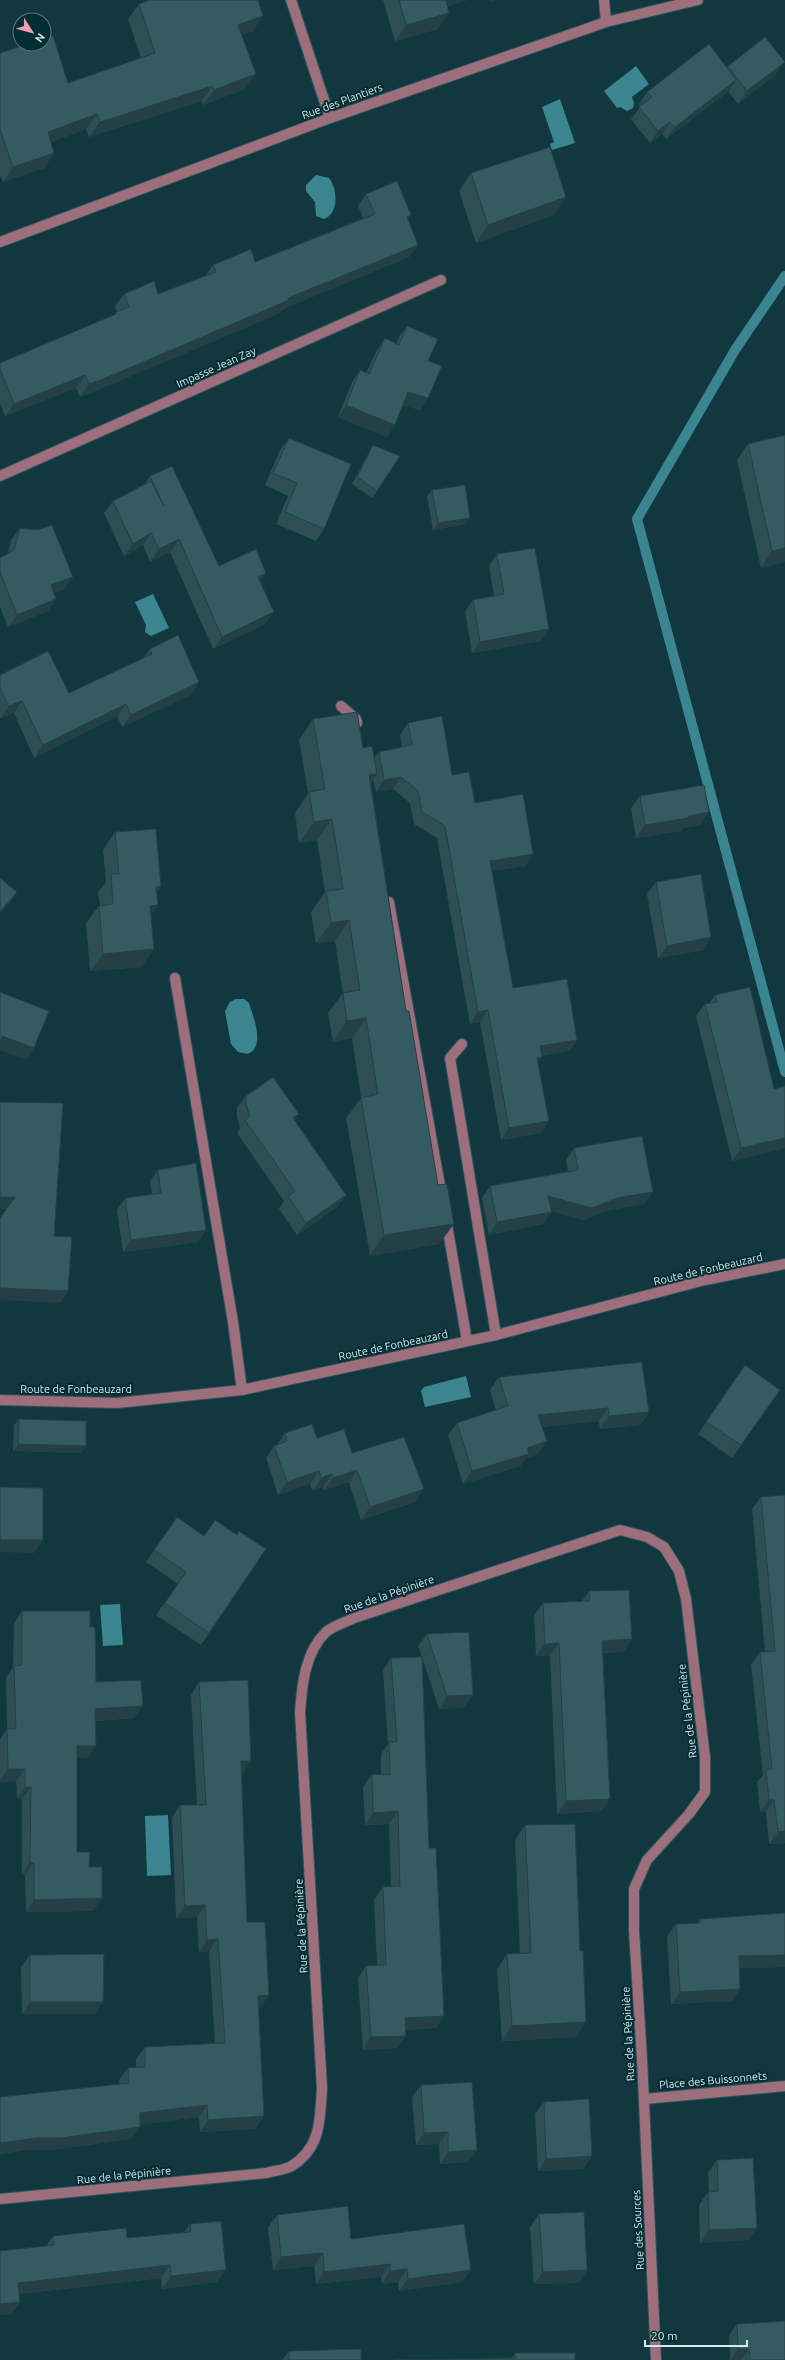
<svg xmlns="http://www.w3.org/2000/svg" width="785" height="2360" font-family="Ubuntu,sans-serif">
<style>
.water{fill:#3b8590}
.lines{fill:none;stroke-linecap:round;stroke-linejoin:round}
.stream{stroke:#3b8590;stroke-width:10}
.minor-casing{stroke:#2f545a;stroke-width:12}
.minor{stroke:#9d6f7c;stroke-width:10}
.wall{fill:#2d4e53}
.shaded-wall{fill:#244044}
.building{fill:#345b61;stroke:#244044}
.labels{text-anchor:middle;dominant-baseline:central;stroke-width:4;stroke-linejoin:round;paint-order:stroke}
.street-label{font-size:11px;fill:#d4e9ec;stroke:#032e34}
</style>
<rect width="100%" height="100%" fill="#10383e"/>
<g class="water">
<path d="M636 66 649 84 632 97 634 103 633 108 627 111 620 107 617 108 604 91Z"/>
<path d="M560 99 575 143 552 150 550 144 554 142 542 107Z"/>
<path d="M316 175 329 178C338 189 339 214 324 219L316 216 315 202 306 191V185Z"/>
<path d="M153 594 169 628 151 636 145 632 146 625 135 602Z"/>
<path d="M236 999H244L249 1003C253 1017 266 1046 248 1054L238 1052 231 1044 225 1011 230 1002Z"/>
<path d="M466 1376 471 1397 425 1407 421 1391 424 1387Z"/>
<path d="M120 1604 123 1645 103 1646 100 1605Z"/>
<path d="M168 1815 171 1875 147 1876 145 1816Z"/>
</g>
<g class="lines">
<path class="stream" d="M785 276 735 350 637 519 785 1072"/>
<g class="minor-casing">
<g id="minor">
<path d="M291 0 330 118"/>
<path d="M604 0 606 22"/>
<path d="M0 242 330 118 606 22 698 0"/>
<path d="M0 476 441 280"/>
<path d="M341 706 356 719 357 723"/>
<path d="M389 902 442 1197"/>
<path d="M175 978 233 1322 242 1390"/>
<path d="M462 1044 450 1058 496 1335"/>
<path d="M446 1219 467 1341"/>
<path d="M0 1400 117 1403 242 1390 496 1335 705 1280 785 1264"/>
<path d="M644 2099 785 2086"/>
<path d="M0 2199 266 2173C273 2171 283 2170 290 2167 321 2149 320 2120 322 2088L300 1712C302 1685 305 1652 326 1632 333 1626 346 1622 354 1618L620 1530 647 1537 664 1547 679 1571 686 1599 705 1757V1792L689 1814 647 1860 634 1889V1931L642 2059 656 2360"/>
</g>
</g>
<use href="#minor" class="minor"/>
</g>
<g class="wall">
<path d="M383 0H467L447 6 438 29 395 41Z"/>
<path d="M139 4 253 31 242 35 245 89 203 105 202 101 89 137 86 129 51 142 54 153 44 168 3 182 0 175V53L68 83 141 58 128 19Z"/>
<path d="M728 66 776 74 738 104 728 91 666 139 662 134 650 143 631 119 641 106 639 104 647 92 727 67Z"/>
<path d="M471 173 554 215 476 243 459 191Z"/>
<path d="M366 194 408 219 418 245 409 257 283 309 280 313 93 392 80 397 76 388 5 416 0 403V363L113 316 116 312H117L115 306 124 294H158L205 276 213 265 255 262 363 218 358 206Z"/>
<path d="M407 326 428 361V398L420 410 403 405 387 437 338 417 352 382 360 370 366 373 377 350 385 338 396 344 399 337Z"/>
<path d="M289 438 324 529 316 541 276 524 288 496 265 485 280 450Z"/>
<path d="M748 444 785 562 761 568 737 460Z"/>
<path d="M373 445 377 491 372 498 352 484 369 452Z"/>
<path d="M150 476 219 566 260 581 265 624 213 649 170 552 150 562 143 545 124 556 104 513 113 501 144 485Z"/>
<path d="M432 490 466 524 433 530 427 496Z"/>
<path d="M20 528 64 589 54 593 48 611 8 627 0 607V558L8 554 11 540Z"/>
<path d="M497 554 549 629 541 641 472 653 465 611 473 600 494 596 489 566Z"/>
<path d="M150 649 199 682 191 695 122 727 117 716 34 758 14 713 0 718V675L69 693 143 658Z"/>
<path d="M313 719 363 748 374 758 379 752 402 747 400 735 408 723 452 775 475 803 533 854 525 866 492 871 513 988 577 1040 569 1051 542 1056 538 1062 541 1133 501 1140 480 1022 470 1024 437 838 414 824 410 803 393 789 376 792 373 779 371 783 406 1011 438 1185 454 1224 439 1244 370 1256 346 1118 361 1098 352 1038 333 1042 328 1013 343 993 335 941 316 943 311 912 325 892 317 840 299 843 295 813 308 794 299 740Z"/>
<path d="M640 796 700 825 683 828 681 831 636 838 631 808Z"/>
<path d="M115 832 161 886 156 893 158 905 151 915 141 967 90 971 86 923 99 906H100L98 892 106 882 103 850Z"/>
<path d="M656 882 703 950 658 958 647 894Z"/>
<path d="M715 995 774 1089 785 1086V1148L732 1161 696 1016 705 1004 709 1003Z"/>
<path d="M246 1096 294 1121 337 1207 297 1235 279 1209 284 1201 237 1133 240 1128 237 1117V1108Z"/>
<path d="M574 1148 644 1204 609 1210 584 1220 551 1211 543 1224 489 1235 482 1198 490 1186 568 1171 566 1160Z"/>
<path d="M158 1170 206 1230 198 1242 123 1252 117 1210 125 1198 152 1194 150 1181Z"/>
<path d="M745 1365 780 1390 732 1458 698 1434Z"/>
<path d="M499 1377 649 1412 640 1425 600 1429 599 1421 542 1427 538 1454 526 1458 520 1466 463 1484 448 1435 457 1423 496 1410 490 1390Z"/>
<path d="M19 1419 81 1453 13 1451 14 1425Z"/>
<path d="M285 1433 317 1438 352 1453 415 1502 361 1520 349 1482 324 1490 323 1487 313 1491 310 1484 278 1495 266 1458 274 1446 277 1445Z"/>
<path d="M785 1495V1843L769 1844 766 1812H760L757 1782 763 1775 751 1665 760 1652H765L752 1509 761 1497Z"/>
<path d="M177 1517 204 1536 237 1535 266 1549 201 1645 156 1615 178 1584 146 1562Z"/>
<path d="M589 1591 632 1639 623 1652 603 1653 610 1799 601 1811 557 1814 550 1656H536L534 1615 543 1603 582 1601Z"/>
<path d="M22 1611 90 1627 96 1682 134 1718 95 1721 96 1746 87 1758H77V1852L89 1867 93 1911 26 1912 25 1875 22 1874V1799H17L16 1781 0 1782V1739L7 1729 6 1678 13 1667 14 1623Z"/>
<path d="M427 1634 473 1695 464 1707 439 1709 422 1657 436 2028 405 2030 397 2048 363 2050 358 1978 366 1966 377 1965 374 1900 383 1887H391L389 1824 365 1825 363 1787 372 1774H381V1754L388 1744 383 1670 391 1658 422 1657 418 1646Z"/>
<path d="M199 1682 243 1773H241L247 1922 269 1995 260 2008H258L264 2116 255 2129 200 2132 199 2117 140 2124 131 2139 52 2150H28L0 2154V2097L120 2084 119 2080 128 2068 136 2067V2059L145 2047 215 2043 209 1951 199 1952 197 1917 176 1918 172 1818 180 1805H197L191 1695Z"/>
<path d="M525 1825 576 2037 502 2041 497 1969 507 1954H520L515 1840Z"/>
<path d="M785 1913V1967L739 1968 740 1989 731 2001 671 2004 667 1936 676 1924 697 1923 700 1919Z"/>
<path d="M30 1955 95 2014H22L21 1967Z"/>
<path d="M421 2085 477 2150 468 2162 440 2164 439 2144 416 2145 412 2097Z"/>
<path d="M544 2102 592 2156 583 2169 538 2171 535 2114Z"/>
<path d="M717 2160 757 2228 748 2240 700 2243 699 2205 708 2192H709L708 2173Z"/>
<path d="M539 2214 587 2270 578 2283 534 2284 530 2227Z"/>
<path d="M277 2215 351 2239 471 2270 462 2282 399 2291 398 2282 382 2284 381 2277 316 2284 314 2266 273 2270 268 2227Z"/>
<path d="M190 2224 217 2282 162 2289 161 2278 19 2294 20 2302 11 2314 0 2315 53 2236 127 2238 184 2232Z"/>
<path d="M737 2324 785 2360H730L729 2335Z"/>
<path d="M289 2351 361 2360H282Z"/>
<path d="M515 2353 575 2360 512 2358Z"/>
</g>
<g class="shaded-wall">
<path d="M441 0H467L433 11Z"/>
<path d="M491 0H496L489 2Z"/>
<path d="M449 13 438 29 395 41 406 25Z"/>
<path d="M263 16 253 31 228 40 238 25Z"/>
<path d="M785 62 776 74 738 104 747 91Z"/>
<path d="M256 74 245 89 203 105 214 90Z"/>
<path d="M736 80 728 92 666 139 675 127Z"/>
<path d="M212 86 202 101 89 137 100 122Z"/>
<path d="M97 114 86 129 37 148 48 132Z"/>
<path d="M670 122 662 134 650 143 658 131Z"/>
<path d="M54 153 44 168 3 182 13 167Z"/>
<path d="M566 197 554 215 476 243 488 225Z"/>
<path d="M418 245 409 257 283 309 280 313 93 392 80 397 89 384 288 298Z"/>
<path d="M85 375 76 388 5 416 14 404Z"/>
<path d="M408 392 428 398 420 410 400 404Z"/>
<path d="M346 405 395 425 387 437 338 417Z"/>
<path d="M470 518 466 524 433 530 438 523Z"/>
<path d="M151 533 143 545 124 556 133 544Z"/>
<path d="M179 539 170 552 150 562 159 549Z"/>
<path d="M785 548V562L761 568 772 551Z"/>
<path d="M266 573 257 585 258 577Z"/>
<path d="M73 577 64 589 42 597 51 585Z"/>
<path d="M56 599 48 611 8 627 17 615Z"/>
<path d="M274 612 265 624 213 649 222 637Z"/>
<path d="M549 629 541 641 472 653 480 642Z"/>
<path d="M199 682 191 695 122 727 131 715Z"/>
<path d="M22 701 14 713 0 718 9 706Z"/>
<path d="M126 704 117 716 34 758 43 745Z"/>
<path d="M377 774 363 794 369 775Z"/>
<path d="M401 777 393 789 376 792 384 780Z"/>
<path d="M709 812 700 825 683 828 681 831 636 838 645 825Z"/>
<path d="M332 819 317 840 299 843 314 822Z"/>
<path d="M533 854 525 866 482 873 490 861Z"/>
<path d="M161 886 148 904 156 887Z"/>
<path d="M17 892 9 904 0 914V912Z"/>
<path d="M158 905 145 923 150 906Z"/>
<path d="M349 920 335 941 316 943 331 923Z"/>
<path d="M711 937 703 950 658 958 667 946Z"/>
<path d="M154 949 141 967 90 971 103 954Z"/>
<path d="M488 1010 480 1022 470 1024 478 1012Z"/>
<path d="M366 1018 352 1038 333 1042 347 1021Z"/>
<path d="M2 1036 34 1048 26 1060 0 1050V1039Z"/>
<path d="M577 1040 569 1051 532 1058 540 1046Z"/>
<path d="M542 1057 534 1069 537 1058Z"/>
<path d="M299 1114 290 1127 293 1118Z"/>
<path d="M549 1121 541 1133 501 1140 509 1128Z"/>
<path d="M785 1138V1148L732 1161 741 1148Z"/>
<path d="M653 1192 644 1204 609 1210 584 1220 540 1208 548 1196 617 1198Z"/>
<path d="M346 1195 337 1207 297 1235 306 1223Z"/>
<path d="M0 1197H15L6 1209H0Z"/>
<path d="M552 1212 543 1224 489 1235 497 1222Z"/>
<path d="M454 1224 439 1244 370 1256 384 1235Z"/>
<path d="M206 1230 198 1242 123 1252 131 1240Z"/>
<path d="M0 1288 68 1291 60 1303 0 1300Z"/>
<path d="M608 1408 599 1421 529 1428 538 1415Z"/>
<path d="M649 1412 640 1425 600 1429 609 1416Z"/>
<path d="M547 1441 538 1454 526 1458 520 1466 463 1484 472 1471 527 1448Z"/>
<path d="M18 1444 86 1446 81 1453 13 1451Z"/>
<path d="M357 1470 349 1482 324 1490 333 1478Z"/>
<path d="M319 1471 310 1484 278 1495 287 1482Z"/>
<path d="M332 1474 323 1487 313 1491 321 1478Z"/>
<path d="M424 1489 415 1502 361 1520 370 1507Z"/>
<path d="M0 1540H43L34 1553 0 1552Z"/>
<path d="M632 1639 623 1652 593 1653 602 1641Z"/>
<path d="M559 1643 550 1656H536L545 1644Z"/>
<path d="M473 1695 464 1707 439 1709 447 1696Z"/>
<path d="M143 1706 134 1718 87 1721 95 1709Z"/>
<path d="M77 1746H96L87 1758H69Z"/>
<path d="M241 1761H251L243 1773H232Z"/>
<path d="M8 1769H25L16 1781 0 1782V1780Z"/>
<path d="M25 1787H31L22 1799H17Z"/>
<path d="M610 1799 601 1811 557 1814 566 1801Z"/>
<path d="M769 1800H774L766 1812H760Z"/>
<path d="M398 1811 389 1824 365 1825 373 1813Z"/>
<path d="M785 1831V1843L769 1844 778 1832Z"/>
<path d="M30 1862 34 1863 25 1875 22 1874Z"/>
<path d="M102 1898 93 1911 26 1912 34 1900Z"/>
<path d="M205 1905 197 1917 176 1918 185 1906Z"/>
<path d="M218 1939 209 1951 199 1952 207 1940Z"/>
<path d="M785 1955V1967L730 1969 739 1956Z"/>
<path d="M740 1989 731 2001 671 2004 680 1992Z"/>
<path d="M269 1995 260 2008H249L258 1996Z"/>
<path d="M30 2002H103L95 2014H22Z"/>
<path d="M444 2016 436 2028 396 2030 405 2018Z"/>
<path d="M586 2022 576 2037 502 2041 512 2026Z"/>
<path d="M406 2036 397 2048 363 2050 371 2037Z"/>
<path d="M207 2105 199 2117 131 2126 140 2113Z"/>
<path d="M264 2116 255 2129 200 2132 208 2120Z"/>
<path d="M140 2127 131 2139 52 2150H28L0 2154V2143L37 2138Z"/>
<path d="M448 2132 439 2144 416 2145 424 2133Z"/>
<path d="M477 2150 468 2162 440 2164 448 2152Z"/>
<path d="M592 2156 583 2169 538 2171 546 2159Z"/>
<path d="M757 2228 748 2240 700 2243 709 2230Z"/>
<path d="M323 2253 314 2266 273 2270 281 2257Z"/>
<path d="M390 2264 381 2277 316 2284 324 2272Z"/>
<path d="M170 2265 161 2278 9 2295 18 2283Z"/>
<path d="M407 2269 398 2282 382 2284 390 2271Z"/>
<path d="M226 2270 217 2282 162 2289 171 2276Z"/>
<path d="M471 2270 462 2282 399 2291 408 2279Z"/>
<path d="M587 2270 578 2283 534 2284 543 2272Z"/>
<path d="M20 2302 11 2314 0 2315V2304Z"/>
<path d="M738 2349H749L741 2360H731Z"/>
</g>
<g class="building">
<path d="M150 0H258L263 16 238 25 256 74 214 90 212 86 100 122 97 114 48 132 54 153 13 167 0 129V53L28 44H44V39L53 36 68 83 155 53 139 4Z"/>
<path d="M399 0H446L449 13 406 25Z"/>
<path d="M765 37 785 62 747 91 728 66Z"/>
<path d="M709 44 736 80 675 127 670 122 658 131 639 107 652 97 647 92Z"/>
<path d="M550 147 566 197 488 225 471 173Z"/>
<path d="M397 181 411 215 407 217 418 245 288 298 289 300 101 380 89 384 85 375 14 404 0 369V363L116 314V312L129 307 124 294 154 281 158 294 216 272 213 265 251 249 255 262 375 214 366 194Z"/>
<path d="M407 326 438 339 428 361 442 366 428 398 408 392 395 425 346 405 360 370 369 374 385 338 399 345Z"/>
<path d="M785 435V548L772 551 748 444Z"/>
<path d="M289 438 351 464 324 529 285 512 297 483 273 473Z"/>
<path d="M373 445 400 456 377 491 357 477Z"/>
<path d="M172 466 219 566 256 549 266 573 258 577 274 612 222 637 179 539 159 549 151 533 133 544 113 501 151 481 164 506 150 476Z"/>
<path d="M465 485 470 518 438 523 432 490Z"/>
<path d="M52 525 73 577 51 585 56 599 17 615 0 572V558L14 550 20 528 38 530Z"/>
<path d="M535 548 549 629 480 642 473 600 504 594 497 554Z"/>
<path d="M178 635 199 682 131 715 126 704 43 745 22 701 9 706 0 688V675L48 651 69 693 152 654 150 649Z"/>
<path d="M357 712 363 748 372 746 377 774 369 775 406 1011H409L438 1185 447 1184 454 1224 384 1235 361 1098 378 1094 366 1018 347 1021 343 993 360 990 349 920 331 923 326 891 343 889 332 819 314 822 309 792 325 789 313 719Z"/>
<path d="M442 716 452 775 469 772 475 803 523 794 533 854 490 861 513 988 567 979 577 1040 540 1046 542 1057 537 1058 549 1121 509 1128 488 1010 478 1012 445 826 422 812 418 791 401 777 384 780 379 752 412 745 408 723Z"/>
<path d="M704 785 709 812 689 816V818L645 825 640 796Z"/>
<path d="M156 829 161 886 156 887 158 905 150 906 154 949 103 954 99 906 113 904 111 874H119L115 832Z"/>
<path d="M701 874 711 937 667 946 656 882Z"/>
<path d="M0 878 17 892 0 912Z"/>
<path d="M750 987 774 1089 785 1086V1138L741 1148 705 1004 717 1002 715 995Z"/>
<path d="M0 992 49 1011 34 1048 2 1036 0 1042Z"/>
<path d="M273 1077 299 1114 293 1118 346 1195 306 1223 288 1196 295 1191 245 1120 250 1117 246 1104V1096Z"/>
<path d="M0 1102 63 1103 54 1236 72 1237 68 1291 0 1288V1218L15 1197H0Z"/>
<path d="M642 1136 653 1192 617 1198 592 1208 548 1196 552 1212 497 1222 490 1186 578 1170 574 1148Z"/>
<path d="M196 1163 206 1230 131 1240 125 1198 161 1193 158 1170Z"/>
<path d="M642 1362 649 1412 609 1416 608 1408 538 1415 547 1441 527 1448 529 1454 472 1471 457 1423 508 1406 499 1377Z"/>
<path d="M745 1365 780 1390 741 1445 706 1422Z"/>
<path d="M19 1419 86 1421V1446L18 1444Z"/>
<path d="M312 1424 317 1438 344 1429 352 1453 404 1437 424 1489 370 1507 357 1470 333 1478 332 1474 321 1478 319 1471 287 1482 274 1446 287 1441 285 1433Z"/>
<path d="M0 1487 43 1488V1540H0Z"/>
<path d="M785 1495V1831L778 1832 774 1800H769L766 1770 772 1769 760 1652 775 1651 761 1497Z"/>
<path d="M177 1517 204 1536 215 1520 237 1535 239 1531 266 1549 209 1633 165 1603 186 1572 154 1550Z"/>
<path d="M629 1590 632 1639 602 1641 610 1799 566 1801 559 1643 545 1644 543 1603 590 1601 589 1591Z"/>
<path d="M22 1611H90V1627H95L96 1682 141 1680 143 1706 95 1709 96 1746H77V1852H90L89 1867H102V1898L34 1900V1863L30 1862 31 1787H25V1769H8L7 1729H16L14 1666 22 1665Z"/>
<path d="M469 1632 473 1695 447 1696 427 1634Z"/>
<path d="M422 1657 429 1848H436L444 2016 405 2018 406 2036 371 2037 366 1966 386 1965 383 1887 400 1886 398 1811 373 1813 372 1774 390 1775 389 1742H397L391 1658Z"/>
<path d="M248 1680 251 1761H241L247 1922H265L269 1995 258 1996 264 2116 208 2120 207 2105 140 2113V2127L61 2138H37L0 2143V2097L129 2083 128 2068 145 2067V2047L225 2043 218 1939 207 1940 205 1905 185 1906 180 1805H206L199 1682Z"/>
<path d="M575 1824 580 1951H583L586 2022 512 2026 507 1954 531 1953 525 1825Z"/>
<path d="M785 1913V1955L739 1956 740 1989 680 1992 676 1924 700 1923V1919Z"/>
<path d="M104 1954 103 2002H30V1955Z"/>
<path d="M472 2082 477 2150 448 2152V2132L424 2133 421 2085Z"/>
<path d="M589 2099 592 2156 546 2159 544 2102Z"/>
<path d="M753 2158 757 2228 709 2230 708 2192 718 2191 717 2160Z"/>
<path d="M348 2206 351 2239 464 2224 471 2270 408 2279 407 2269 390 2271V2264L324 2272 323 2253 281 2257 277 2215Z"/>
<path d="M584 2212 587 2270 543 2272 539 2214Z"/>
<path d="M221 2221 226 2270 171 2276 170 2265 18 2283 20 2302 0 2304V2251L54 2245 53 2236 126 2228 127 2238 191 2232 190 2224Z"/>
<path d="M785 2321V2360H750L749 2349H738L737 2324Z"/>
<path d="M361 2349V2360H289V2351Z"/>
<path d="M515 2353H575V2360H395L516 2358Z"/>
</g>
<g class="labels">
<g class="street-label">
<text transform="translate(342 101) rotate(-20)">Rue des Plantiers</text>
<text transform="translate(216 367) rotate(-24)">Impasse Jean Zay</text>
<text transform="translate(708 1269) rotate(-13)">Route de Fonbeauzard</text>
<text transform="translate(393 1345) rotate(-12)">Route de Fonbeauzard</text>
<text x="76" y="1389">Route de Fonbeauzard</text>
<text transform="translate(389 1594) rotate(-19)">Rue de la Pépinière</text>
<text transform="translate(687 1711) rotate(-97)">Rue de la Pépinière</text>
<text transform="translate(301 1926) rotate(-93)">Rue de la Pépinière</text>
<text transform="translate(628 2034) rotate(-93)">Rue de la Pépinière</text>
<text transform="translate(713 2080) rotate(-5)">Place des Buissonnets</text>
<text transform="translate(124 2175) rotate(-6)">Rue de la Pépinière</text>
<text transform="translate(638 2230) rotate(-93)">Rue des Sources</text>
</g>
</g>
<g transform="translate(32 32) rotate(126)"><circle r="19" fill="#032e34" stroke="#57797e"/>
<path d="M0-3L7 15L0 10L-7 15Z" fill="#f09ab4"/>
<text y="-6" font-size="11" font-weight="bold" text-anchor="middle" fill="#d4e9ec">N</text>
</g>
<path d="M645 2340v6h102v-6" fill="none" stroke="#d4e9ec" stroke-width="2"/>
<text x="651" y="2340" font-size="12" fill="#d4e9ec" stroke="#032e34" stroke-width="3" paint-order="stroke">20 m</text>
</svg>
